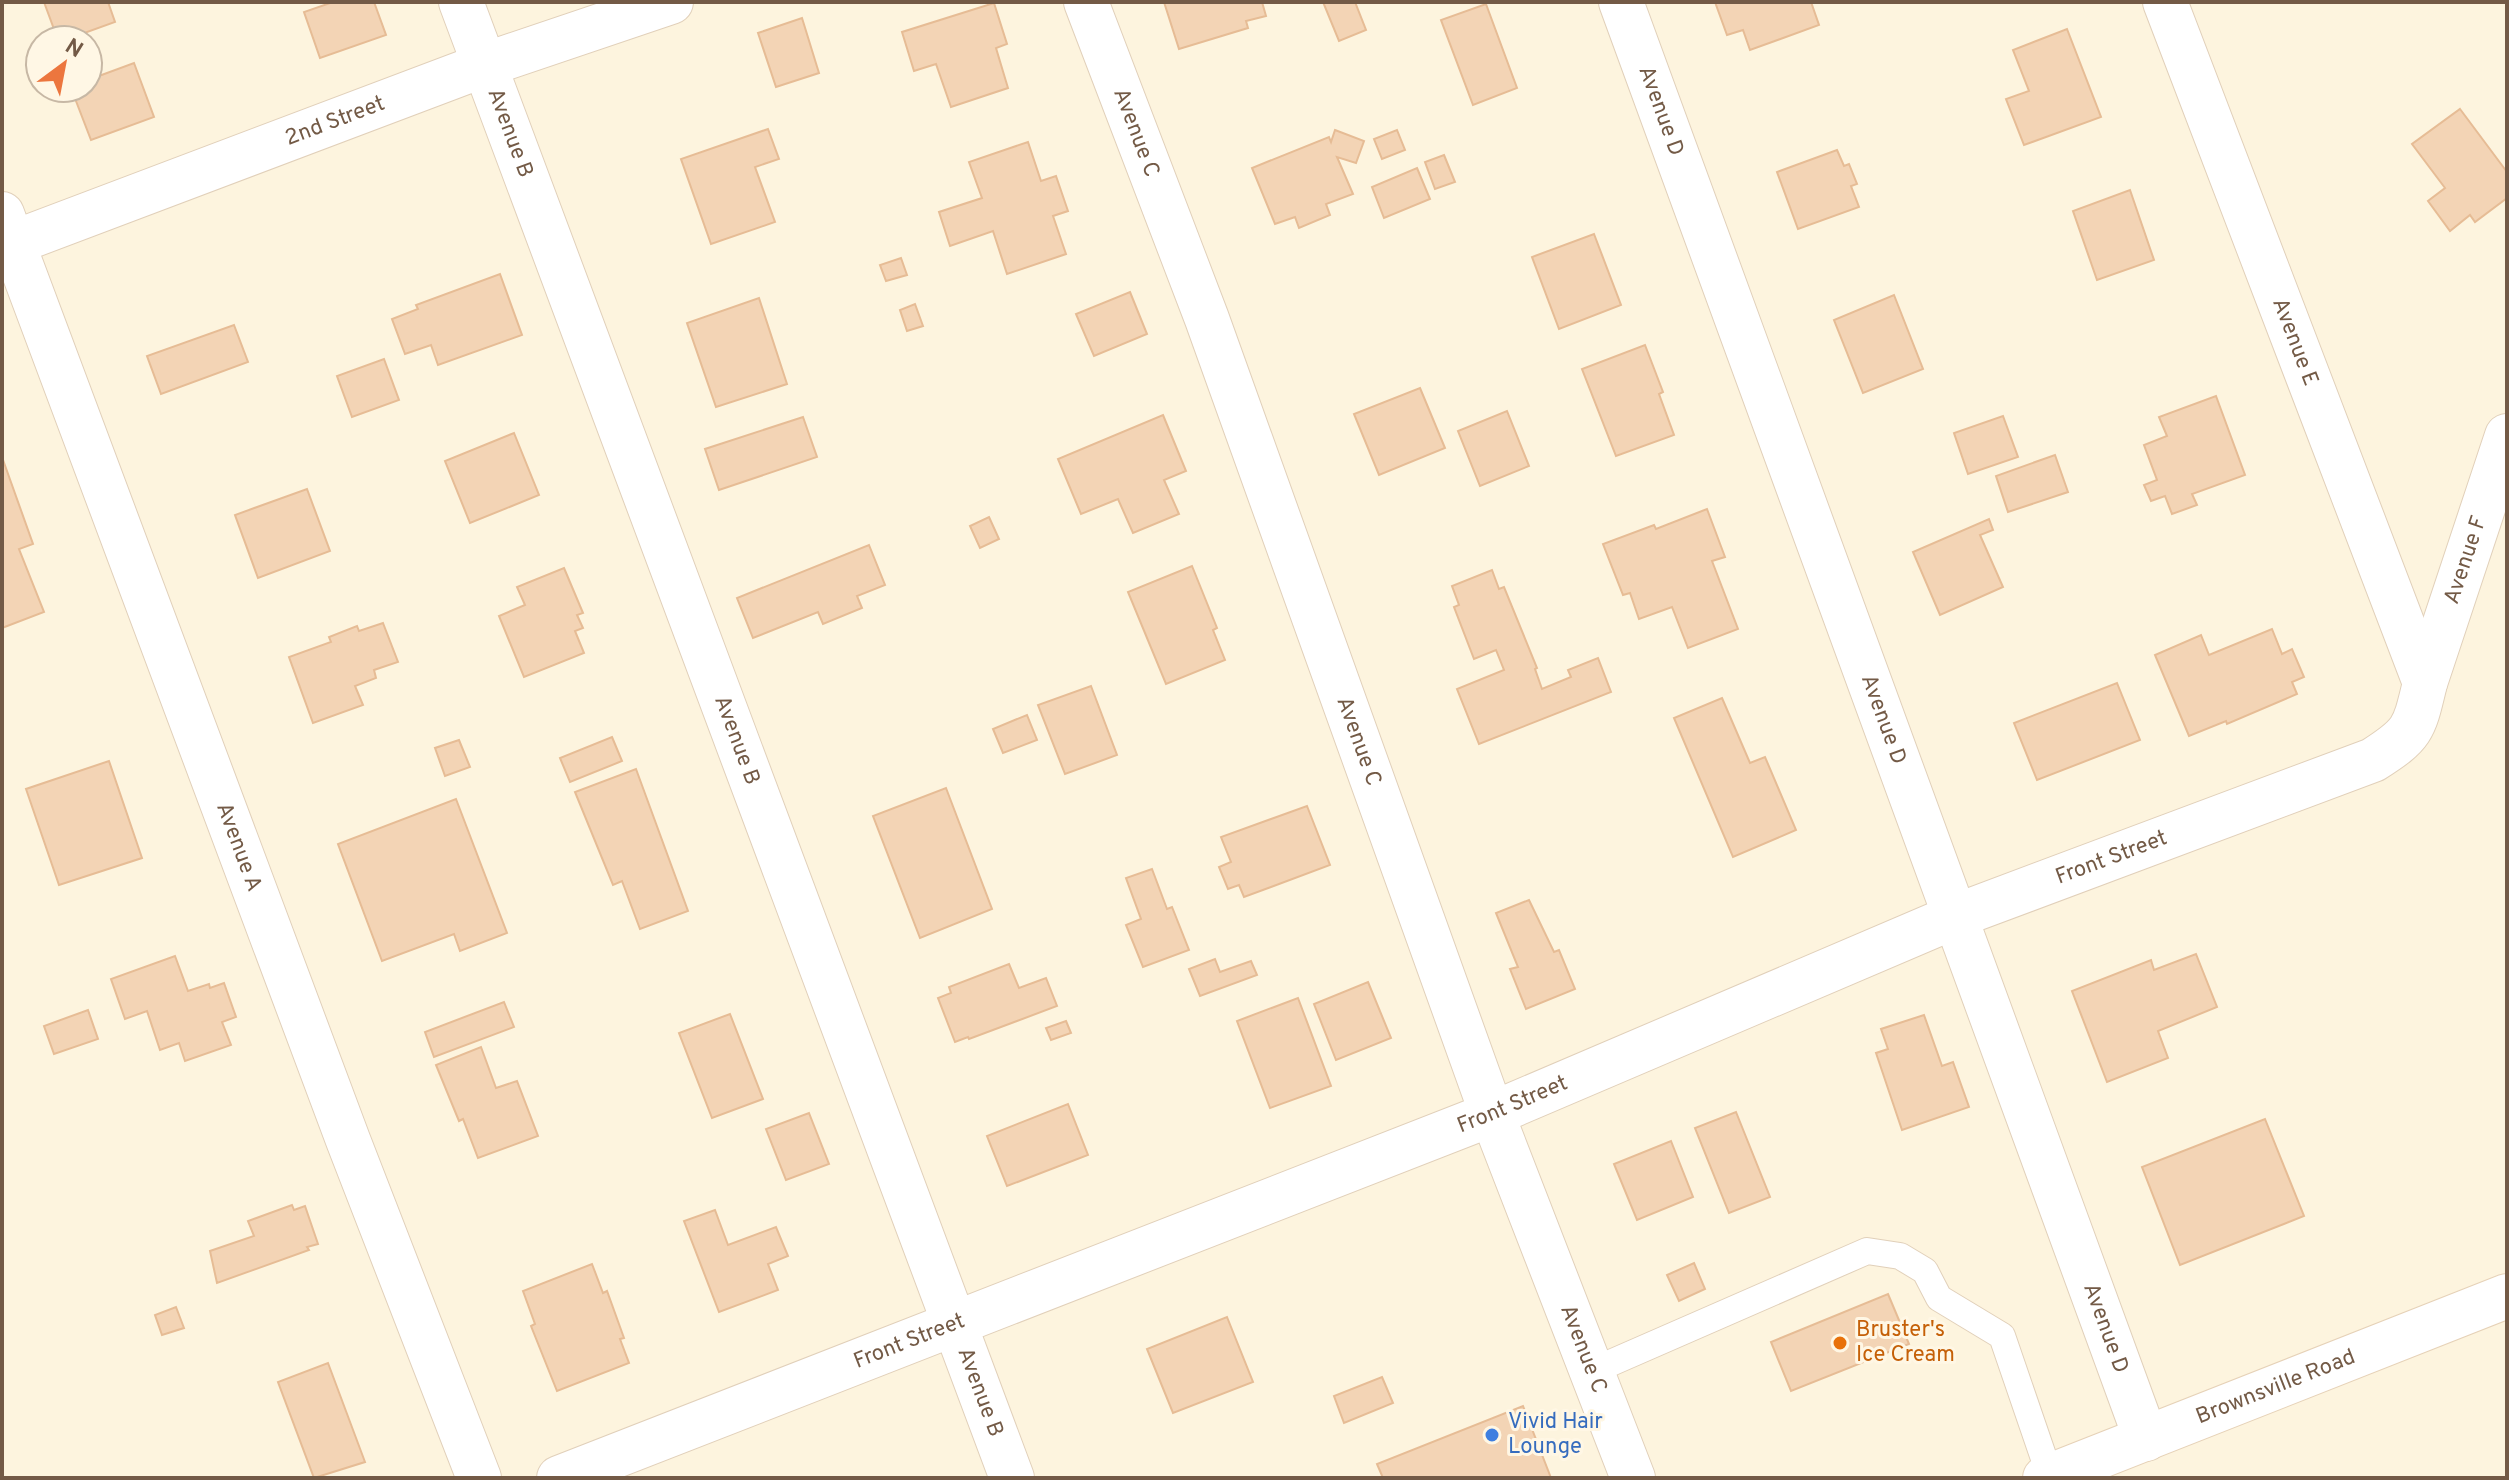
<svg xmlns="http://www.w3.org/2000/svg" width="2509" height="1480" font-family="Overpass,sans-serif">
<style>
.building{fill:#f3d4b5;stroke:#e6bc95;stroke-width:2}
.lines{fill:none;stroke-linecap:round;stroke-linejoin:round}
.lane-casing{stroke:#e1d0ba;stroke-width:28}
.street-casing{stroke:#e1d0ba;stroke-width:46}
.secondary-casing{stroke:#e6d2b8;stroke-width:46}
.lane{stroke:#fff;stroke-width:26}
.street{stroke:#fff;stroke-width:44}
.secondary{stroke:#fff;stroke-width:44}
.food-dot{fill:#e8710a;stroke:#fff7e5;stroke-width:3}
.shop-dot{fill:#3f7fe0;stroke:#fff7e5;stroke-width:3}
.labels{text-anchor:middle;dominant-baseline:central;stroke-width:6;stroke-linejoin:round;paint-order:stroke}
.street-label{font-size:22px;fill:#735a46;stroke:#fff7e5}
.food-label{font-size:22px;fill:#c56008;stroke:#fff7e5;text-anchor:start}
.shop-label{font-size:22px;fill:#366cbe;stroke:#fff7e5;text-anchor:start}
</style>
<rect width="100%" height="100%" fill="#fdf4de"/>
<g class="building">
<path d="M44 2H108L115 22 65 40H58Z"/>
<path d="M333 2H374L386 35 320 58 304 12Z"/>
<path d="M1164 2H1262L1266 16 1246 21 1248 28 1179 49Z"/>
<path d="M1323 2H1355L1366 30 1339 41Z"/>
<path d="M1715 2H1811L1819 25 1750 50 1743 30 1727 35Z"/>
<path d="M994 3 1007 44 996 48 1008 88 951 107 936 64 914 71 902 32Z"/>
<path d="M1486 4 1517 88 1473 105 1441 20Z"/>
<path d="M802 18 819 73 776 87 758 33Z"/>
<path d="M2067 29 2101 117 2024 145 2006 99 2029 91 2013 50Z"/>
<path d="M134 63 154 117 91 140 71 88H88V80Z"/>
<path d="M2460 109 2507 172V198L2475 222 2470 215 2450 231 2428 201 2445 188 2412 144Z"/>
<path d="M768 129 779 159 755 167 775 222 711 244 681 159Z"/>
<path d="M1335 130 1364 141 1356 163 1337 157 1353 194 1326 204 1330 215 1299 228 1295 217 1275 224 1252 168 1329 137 1331 142Z"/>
<path d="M1397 130 1405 150 1382 159 1374 139Z"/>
<path d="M1028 142 1041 181 1056 176 1068 211 1053 216 1066 254 1007 274 993 231 950 246 939 212 982 198 969 162Z"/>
<path d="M1837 150 1844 166 1849 164 1857 184 1851 186 1859 207 1798 229 1777 172Z"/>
<path d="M1444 155 1455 182 1435 189 1425 162Z"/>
<path d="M1417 168 1430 199 1384 218 1372 187Z"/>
<path d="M2130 190 2154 260 2097 280 2073 211Z"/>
<path d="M1594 234 1621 305 1559 329 1532 257Z"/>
<path d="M901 258 907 275 886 281 880 265Z"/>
<path d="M500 274 522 335 438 365 431 345 405 354 392 319 418 309 416 305Z"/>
<path d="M1130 292 1147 334 1094 356 1076 314Z"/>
<path d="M1894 295 1923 369 1863 393 1834 320Z"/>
<path d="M759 298 787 384 716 407 687 323Z"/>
<path d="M915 304 923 326 907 331 900 310Z"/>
<path d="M234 325 248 362 161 394 147 356Z"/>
<path d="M1645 345 1663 392 1659 394 1674 435 1616 456 1582 369Z"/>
<path d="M384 359 399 400 352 417 337 376Z"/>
<path d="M1420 388 1445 448 1379 475 1354 414Z"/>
<path d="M2216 396 2245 475 2192 494 2197 505 2172 514 2165 496 2151 501 2144 485 2157 480 2144 445 2167 436 2159 417Z"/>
<path d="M1507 411 1529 466 1480 486 1458 431Z"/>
<path d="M1163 415 1186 471 1164 480 1179 514 1133 533 1118 499 1081 514 1058 459Z"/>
<path d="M2003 416 2018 457 1968 474 1954 433Z"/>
<path d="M803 417 817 457 719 490 705 449Z"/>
<path d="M514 433 539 495 470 523 445 461Z"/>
<path d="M2055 455 2068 492 2008 512 1996 476Z"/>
<path d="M2 457 33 544 19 549 44 612 2 628Z"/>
<path d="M307 489 330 551 258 578 235 515Z"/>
<path d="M1707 509 1725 557 1712 561 1738 629 1688 648 1672 607 1639 619 1630 593 1623 595 1603 544 1654 525 1656 529Z"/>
<path d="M989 517 999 539 980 548 970 526Z"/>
<path d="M1989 519 1993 530 1980 535 2003 587 1940 615 1913 552Z"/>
<path d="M869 545 885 585 857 596 862 608 823 624 818 612 753 638 737 598Z"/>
<path d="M1192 566 1217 628 1213 630 1225 660 1166 684 1128 592Z"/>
<path d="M564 568 583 613 577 615 583 628 575 631 584 653 524 677 499 616 525 605 517 587Z"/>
<path d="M1492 570 1499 589 1504 587 1537 668 1535 669 1542 689 1571 677 1568 670 1598 658 1611 692 1479 744 1457 689 1504 670 1496 650 1474 659 1454 607 1459 605 1452 586Z"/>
<path d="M383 623 398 662 374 670 376 678 355 686 363 705 313 723 289 657 331 642 329 637 357 626 359 631Z"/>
<path d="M2272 629 2282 654 2292 649 2304 677 2292 682 2297 694 2227 724 2226 721 2189 736 2155 655 2201 635 2209 655Z"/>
<path d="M2117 683 2140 740 2037 780 2014 723Z"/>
<path d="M1091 686 1117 755 1065 774 1038 705Z"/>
<path d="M1722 698 1750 763 1765 757 1796 830 1733 857 1674 718Z"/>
<path d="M1027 715 1037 740 1003 753 993 729Z"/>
<path d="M612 737 622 761 570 782 560 758Z"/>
<path d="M459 740 470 767 445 776 435 748Z"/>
<path d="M109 761 142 858 59 885 26 789Z"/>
<path d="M636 769 688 911 640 929 622 881 613 885 575 792Z"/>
<path d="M946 788 992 909 920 938 873 816Z"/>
<path d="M456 799 507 933 460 951 454 934 382 961 338 844Z"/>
<path d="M1307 806 1330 865 1244 897 1239 885 1228 889 1219 867 1231 862 1221 837Z"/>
<path d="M1152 869 1167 909 1172 907 1189 950 1143 967 1126 925 1141 919 1126 878Z"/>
<path d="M1529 900 1554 952 1559 950 1575 989 1526 1009 1510 969 1518 967 1496 913Z"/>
<path d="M2196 954 2217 1007 2158 1031 2168 1058 2107 1082 2072 991 2151 960 2154 970Z"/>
<path d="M175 956 188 991 209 984 210 988 224 983 236 1017 222 1022 231 1045 185 1061 179 1043 160 1050 147 1011 125 1019 111 979Z"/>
<path d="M1215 959 1220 972 1251 961 1257 975 1200 996 1189 969Z"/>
<path d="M1009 964 1019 988 1046 978 1057 1006 969 1039 968 1037 955 1042 938 998 951 993 949 987Z"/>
<path d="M1368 982 1391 1038 1336 1060 1314 1004Z"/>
<path d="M1298 998 1331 1086 1270 1108 1237 1021Z"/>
<path d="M504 1002 514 1027 434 1057 425 1032Z"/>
<path d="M88 1010 98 1039 54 1054 44 1026Z"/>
<path d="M730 1014 763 1099 712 1118 679 1033Z"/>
<path d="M1924 1015 1942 1066 1953 1062 1969 1107 1902 1130 1876 1053 1888 1049 1881 1029Z"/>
<path d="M1066 1021 1071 1033 1051 1040 1046 1028Z"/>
<path d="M481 1047 496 1088 517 1081 538 1136 478 1158 463 1119 459 1121 436 1065Z"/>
<path d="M1068 1104 1088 1155 1007 1186 987 1136Z"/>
<path d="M1736 1112 1770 1197 1729 1213 1695 1128Z"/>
<path d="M809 1113 829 1164 786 1180 766 1129Z"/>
<path d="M2265 1119 2304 1216 2180 1265 2142 1167Z"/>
<path d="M1671 1141 1693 1197 1637 1220 1614 1164Z"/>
<path d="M292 1205 294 1210 305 1206 318 1244 307 1247 309 1250 217 1283 210 1251 254 1236 248 1221Z"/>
<path d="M715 1210 728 1245 776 1227 788 1256 768 1264 778 1290 719 1312 684 1221Z"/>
<path d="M1694 1263 1705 1289 1679 1301 1667 1275Z"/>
<path d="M592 1264 603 1293 607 1291 624 1338 620 1339 629 1363 557 1391 531 1326 535 1324 523 1291Z"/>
<path d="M1888 1294 1909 1344 1791 1391 1771 1342Z"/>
<path d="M176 1307 184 1328 162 1335 155 1315Z"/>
<path d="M1227 1317 1253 1382 1173 1413 1147 1349Z"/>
<path d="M328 1363 365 1462 314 1478 278 1382Z"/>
<path d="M1382 1377 1393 1403 1344 1423 1334 1396Z"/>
<path d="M1523 1406 1551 1478H1383L1377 1464Z"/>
</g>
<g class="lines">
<g class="lane-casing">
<path id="lane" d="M1590 1372 1867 1251 1900 1256 1925 1271 1939 1298 2002 1336 2050 1476"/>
</g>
<g class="street-casing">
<g id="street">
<path id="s1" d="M461 2 1012 1478"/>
<path id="s2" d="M1086 2 1207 319 1492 1114 1633 1478"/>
<path id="s3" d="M1621 2 2146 1439"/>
<path id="s4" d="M2165 2 2425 683"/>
<path id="s5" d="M2 214 348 1140 479 1478"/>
<path id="s6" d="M2 247 484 65 671 2"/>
<path id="s7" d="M559 1478 1492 1114 1956 916 2373 760C2414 734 2414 729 2425 683L2507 436"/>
</g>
</g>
<g class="secondary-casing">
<g id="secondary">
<path id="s8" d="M2045 1478 2507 1296"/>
</g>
</g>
<use href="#lane" class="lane"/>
<use href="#street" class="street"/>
<use href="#secondary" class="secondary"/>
</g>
<circle class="food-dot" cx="1840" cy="1343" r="8"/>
<circle class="shop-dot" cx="1492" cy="1435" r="8"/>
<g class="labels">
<g class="street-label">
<text stroke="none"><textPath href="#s3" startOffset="116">Avenue D</textPath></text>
<text stroke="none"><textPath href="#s6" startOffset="356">2nd Street</textPath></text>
<text stroke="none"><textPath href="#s2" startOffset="140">Avenue C</textPath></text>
<text stroke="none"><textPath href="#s1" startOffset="140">Avenue B</textPath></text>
<text stroke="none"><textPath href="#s4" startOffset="364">Avenue E</textPath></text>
<text stroke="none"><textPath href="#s7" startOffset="2178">Avenue F</textPath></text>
<text stroke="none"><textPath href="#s3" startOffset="764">Avenue D</textPath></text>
<text stroke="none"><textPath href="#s1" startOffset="788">Avenue B</textPath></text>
<text stroke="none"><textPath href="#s2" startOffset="788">Avenue C</textPath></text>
<text stroke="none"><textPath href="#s5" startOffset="676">Avenue A</textPath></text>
<text stroke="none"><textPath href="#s7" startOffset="1672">Front Street</textPath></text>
<text stroke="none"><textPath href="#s7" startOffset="1024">Front Street</textPath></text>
<text stroke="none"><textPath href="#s3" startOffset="1412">Avenue D</textPath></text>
<text stroke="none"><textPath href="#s7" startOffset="376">Front Street</textPath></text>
<text stroke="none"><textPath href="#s2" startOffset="1436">Avenue C</textPath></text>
<text stroke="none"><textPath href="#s8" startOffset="248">Brownsville Road</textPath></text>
<text stroke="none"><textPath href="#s1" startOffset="1484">Avenue B</textPath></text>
</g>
<g class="food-label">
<text x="1856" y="1330">Bruster's<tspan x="1856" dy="25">Ice Cream</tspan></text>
</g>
<g class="shop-label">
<text x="1508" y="1422">Vivid Hair<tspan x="1508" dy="25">Lounge</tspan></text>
</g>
</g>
<rect width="2509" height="1480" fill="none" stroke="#735a46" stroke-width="8"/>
<g transform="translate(64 64) rotate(32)"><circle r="38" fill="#fff7e5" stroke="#c7b8a5" stroke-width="2"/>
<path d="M0-6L14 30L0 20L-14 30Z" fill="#ec763e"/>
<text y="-12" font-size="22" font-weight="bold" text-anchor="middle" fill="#735a46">N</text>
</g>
</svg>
